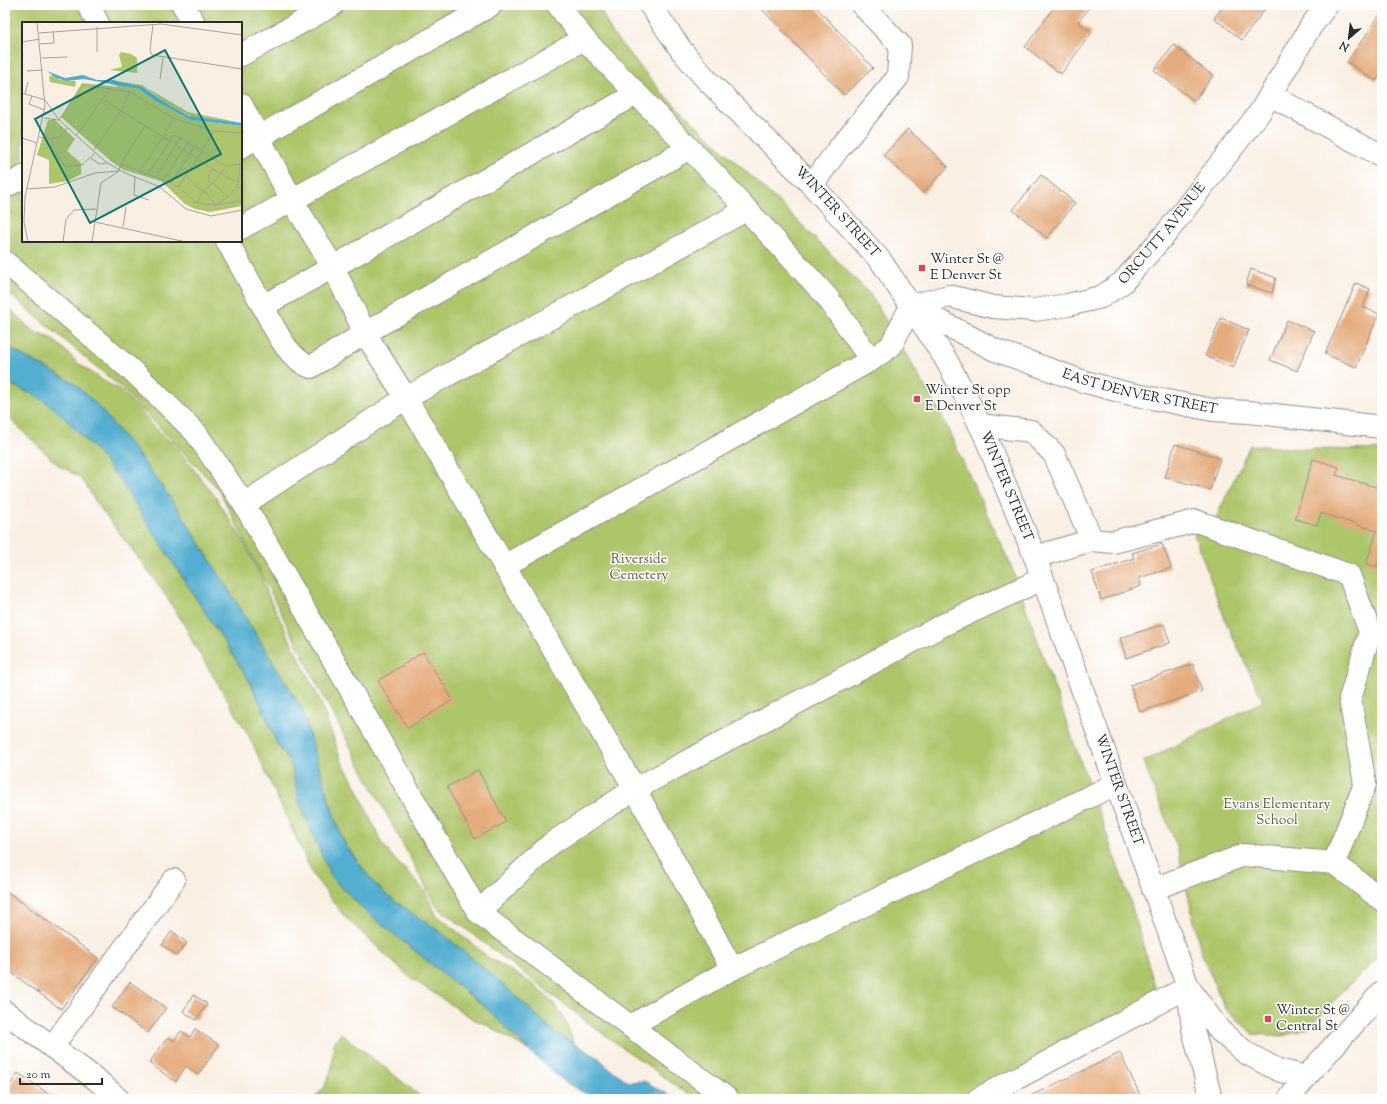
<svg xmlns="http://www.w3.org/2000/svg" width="1387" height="1104" font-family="'Sorts Mill Goudy',serif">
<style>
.green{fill:#aec66b;stroke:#6c784b;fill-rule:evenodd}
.water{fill:#52aed0;stroke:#3e6c7e}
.building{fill:#e4ab7b}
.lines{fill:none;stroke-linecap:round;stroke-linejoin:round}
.minor-casing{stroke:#928d87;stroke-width:24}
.major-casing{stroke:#928d87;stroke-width:24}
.minor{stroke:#fff;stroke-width:22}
.major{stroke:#fff;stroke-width:22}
.poi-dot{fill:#d1495b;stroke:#fff;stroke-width:1.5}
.labels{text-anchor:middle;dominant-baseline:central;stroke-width:3;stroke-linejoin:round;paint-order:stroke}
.street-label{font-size:14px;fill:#2b2b2b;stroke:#fff}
.poi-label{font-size:14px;fill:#2b2b2b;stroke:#fff;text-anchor:start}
.park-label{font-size:14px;fill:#596141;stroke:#fff}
.inset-road{fill:none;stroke:#a7a199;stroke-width:1}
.view{fill:#0f766e;fill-opacity:0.15;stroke:#0f766e;stroke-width:2}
.inset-edge{fill:none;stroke:#2b2b2b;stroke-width:2}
</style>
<rect width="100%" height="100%" fill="#fff"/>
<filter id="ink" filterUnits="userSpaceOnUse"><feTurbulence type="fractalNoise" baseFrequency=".025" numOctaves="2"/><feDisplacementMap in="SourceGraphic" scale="8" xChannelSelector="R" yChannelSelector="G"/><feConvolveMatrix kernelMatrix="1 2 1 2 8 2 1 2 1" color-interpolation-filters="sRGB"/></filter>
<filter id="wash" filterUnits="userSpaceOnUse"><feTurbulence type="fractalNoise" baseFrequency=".012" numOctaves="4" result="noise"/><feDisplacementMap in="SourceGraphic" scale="16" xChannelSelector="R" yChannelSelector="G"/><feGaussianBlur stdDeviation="0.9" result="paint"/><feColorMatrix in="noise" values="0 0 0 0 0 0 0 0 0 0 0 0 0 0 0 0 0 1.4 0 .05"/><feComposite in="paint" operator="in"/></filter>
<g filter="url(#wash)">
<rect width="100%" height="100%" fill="#faefe3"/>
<g class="green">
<path d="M5 5H598L612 33 664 95 784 207 870 294 939 410 1011 566 1130 900 1160 1005 1000 1099H695L595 1028 436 906 323 696 219 490 124 390 5 290ZM23 23H241V241H23Z"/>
<path d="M5 303 26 325 37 333 53 339 78 363 105 382 119 389 139 408 151 424 176 447 215 496 243 541 261 576 268 595 319 698 342 762 356 786 381 842 396 861 413 877 425 892 436 914 488 957 533 984 550 999 563 1016 574 1043 557 1034 497 979 443 934 390 898 374 883 346 846 337 825 301 707 181 513 138 454 98 406 74 383 5 346Z"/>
<path d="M5 382 38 397 57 410 95 450 121 482 247 677 263 709 277 744 291 764 300 804 329 872 339 885 369 914 487 1009 527 1049 485 1024 473 1019 409 977 344 916 313 875 248 734 192 641 184 624 156 581 95 501 86 485 79 477 57 464 5 414Z"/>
<path d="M1250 445 1301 449 1382 450V954L1341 993 1309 1028 1283 1036 1253 1034 1225 1008 1201 952 1177 847 1143 762 1263 701 1226 622 1194 534 1215 520Z"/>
<path d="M341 1033 424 1099H313L324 1088 332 1068 334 1043Z"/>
</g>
<path class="water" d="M5 346 74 383 98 406 138 454 181 513 301 707 337 825 346 846 374 883 390 898 443 934 497 979 557 1034 599 1058 610 1069 629 1082 644 1081 677 1099H599L592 1097 566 1083 527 1049 487 1009 369 914 339 885 329 872 300 804 291 764 277 744 263 709 247 677 121 482 95 450 57 410 38 397 5 382Z"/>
<g id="blocks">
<g class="building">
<path d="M758 5H814L873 68 844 95Z"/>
<path d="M1056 5H1091L1078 22 1092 32 1061 74 1025 47Z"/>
<path d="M1224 5H1268L1242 40 1214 18Z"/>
<path d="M1382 12V72L1376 81 1347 62Z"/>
<path d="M1174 45 1213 76 1194 101 1154 70Z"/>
<path d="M908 129 948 167 923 193 884 155Z"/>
<path d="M1041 175 1075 203 1047 238 1013 210Z"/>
<path d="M1251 269 1276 278 1272 293 1246 285Z"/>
<path d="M1356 283 1370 289 1363 307 1379 314 1356 367 1325 354Z"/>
<path d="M1221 318 1249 330 1233 368 1205 356Z"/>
<path d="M1287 320 1314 331 1297 371 1270 360Z"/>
<path d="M1175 444 1220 458 1210 490 1165 477Z"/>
<path d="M1313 459 1339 467 1336 475 1382 489V552L1377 567 1366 564 1377 531 1321 513 1317 525 1295 519Z"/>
<path d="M1162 544 1171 568 1139 578 1141 586 1101 600 1092 572 1134 558 1132 553Z"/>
<path d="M1164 624 1170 643 1126 658 1120 638Z"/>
<path d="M423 652 453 700 408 728 378 681Z"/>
<path d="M1193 664 1202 691 1140 712 1130 685Z"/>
<path d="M478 770 506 822 475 839 447 787Z"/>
<path d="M5 890 98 958 61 1009 5 968Z"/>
<path d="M172 931 187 943 177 956 162 945Z"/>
<path d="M130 982 166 1008 148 1033 112 1007Z"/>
<path d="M194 995 207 1004 196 1020 183 1011Z"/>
<path d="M195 1029 219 1045 198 1075 186 1066 176 1082 149 1063 168 1037 174 1041 181 1031 190 1037Z"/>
<path d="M1120 1053 1142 1099H1024Z"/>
<path d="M18 1073 53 1097 52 1099H5V1093Z"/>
</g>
</g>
</g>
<g filter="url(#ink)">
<use href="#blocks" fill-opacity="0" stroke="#928d87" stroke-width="1"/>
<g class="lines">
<g class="minor-casing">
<g id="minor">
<path d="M88 5 98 23"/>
<path d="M183 5 194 23"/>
<path d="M558 5 584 39 717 177 827 297 871 360 891 346 911 306"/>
<path d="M241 55 333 5"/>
<path d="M1270 95 1382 156"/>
<path d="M241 104 292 200 241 228"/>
<path d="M241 147 491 5"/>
<path d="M688 149 365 333 406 398 746 210"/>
<path d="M812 185 839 148 898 77 900 45 862 5"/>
<path d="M5 187 23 177"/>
<path d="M227 241 263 306 333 267 292 200 584 39"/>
<path d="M5 262 138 376 196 433 244 504 406 398 635 789 943 625 1042 579"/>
<path d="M263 306C274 327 287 359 311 367L365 333 333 267 636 94"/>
<path id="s1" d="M911 306 949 296 993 307 1034 310 1068 305 1101 297 1122 283 1168 231 1260 112 1311 26 1327 5"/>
<path id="s2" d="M911 306 995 350 1082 381 1126 393 1213 410 1248 412 1382 427"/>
<path d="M980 425 1031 431 1054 454 1092 540"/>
<path d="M244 504 478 912 630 1026"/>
<path d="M1035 557 1092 540 1113 542 1196 521 1349 575 1370 632 1350 699 1365 784 1334 863 1382 900"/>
<path d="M504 566 871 360"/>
<path d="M1153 889 1244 855 1334 863"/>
<path d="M478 912 552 843 635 789 732 969"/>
<path d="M5 1012 97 1080 118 1099"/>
<path d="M52 1047 174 880"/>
<path d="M728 1099 630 1026 732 969 1116 784"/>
<path d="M978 1099 1188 987"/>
</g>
</g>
<g class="major-casing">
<g id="major">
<path id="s3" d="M650 5 682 51 705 78 812 185 881 261 945 358 964 393 983 431 1035 557 1177 955 1188 987 1193 1029 1211 1099"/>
<path d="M1188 987 1220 1031 1246 1053 1278 1070 1306 1077"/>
<path d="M1289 1099 1306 1077 1382 992"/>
</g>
</g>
<use href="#minor" class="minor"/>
<use href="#major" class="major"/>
</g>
</g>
<g class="poi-dot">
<rect x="918" y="264" width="8" height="8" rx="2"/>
<rect x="913" y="395" width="8" height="8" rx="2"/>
<rect x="1264" y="1015" width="8" height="8" rx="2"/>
</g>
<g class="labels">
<g class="street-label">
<text stroke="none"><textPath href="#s3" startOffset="280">WINTER STREET</textPath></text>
<text stroke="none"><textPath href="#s1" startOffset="283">ORCUTT AVENUE</textPath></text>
<text stroke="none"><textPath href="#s2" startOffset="246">EAST DENVER STREET</textPath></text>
<text stroke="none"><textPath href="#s3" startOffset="604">WINTER STREET</textPath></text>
<text stroke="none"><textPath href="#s3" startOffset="928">WINTER STREET</textPath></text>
</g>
<g class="poi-label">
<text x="930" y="260">Winter St @<tspan x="930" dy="16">E Denver St</tspan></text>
<text x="925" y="391">Winter St opp<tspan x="925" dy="16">E Denver St</tspan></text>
<text x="1276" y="1011">Winter St @<tspan x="1276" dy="16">Central St</tspan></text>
</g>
<g class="park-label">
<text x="639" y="560">Riverside<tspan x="639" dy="16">Cemetery</tspan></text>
<text x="1277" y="805">Evans Elementary<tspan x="1277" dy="16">School</tspan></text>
</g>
</g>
<g transform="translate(22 22)">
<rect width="220" height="220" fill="#faefe3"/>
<path d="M99 30 109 32 115 36V51L87 48 100 45 97 33ZM30 53 38 58 54 59 53 65 28 60 27 55ZM96 59 120 63 166 90 220 101 170 95 142 80 124 66ZM60 61 96 65 92 62H94L117 67 135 80 169 98 220 104V184L188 190 173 187 163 182 139 159 102 148 90 140 39 95ZM26 98H33L53 117 45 129 59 141V152L46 159 27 162V138L15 133Z" fill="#aec66b"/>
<path d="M25 49 43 56 61 53 75 58H91L121 65 142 80 167 94 220 101V104L169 98 135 80 117 67 62 57 44 59 34 56Z" fill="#52aed0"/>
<path class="inset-road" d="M131 2 128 29 130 33 220 47M17 11 139 2 220 13M0 20 18 17M18 22 32 21 31 9M75 30V5M20 36 45 35M5 49 21 48M138 57 141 36M88 67 108 70 151 96M0 71 23 78M3 72 6 60M10 74 7 82 23 88M81 77 99 89 108 70M23 78 37 98 84 140 103 151 138 165 164 187 189 194 220 188M22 96 36 98M37 98 61 63 88 67 54 114M220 111 192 109 180 129 204 144 220 142M17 115 30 117 31 126 43 145 60 143 73 131M0 116 15 121M30 117 38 114 45 106M71 129 99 89 141 115 151 96 192 109M69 136 77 142 85 141M99 142 123 104M204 144 199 152 216 161 214 166 220 165M97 149 99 142 149 161 168 132 172 124 180 129 175 137 168 132 161 128 166 121 172 124M118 149 141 115 148 119 126 152M113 155 112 173 127 178M134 155 154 123 148 119 151 113 159 116M142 157 161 128 154 123 159 116 166 121M149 161 156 165 164 153M191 161 181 169 175 181 193 183 206 175 191 161 199 152 175 137 164 153 174 164 178 167 181 169 183 170H184L193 183 220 179M216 161 218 142M189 163 186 154 191 147M156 165 175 181M4 167 33 165 73 151 97 149M206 175 214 166M73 200 164 220M101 205 104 185M6 220 2 200 3 175 23 84 15 0M41 220 44 197 52 188 74 187M70 220 79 161 97 149"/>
<path class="view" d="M143 28 199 132 68 201 13 97Z"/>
<rect width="220" height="220" class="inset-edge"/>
</g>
<rect width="1387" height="1104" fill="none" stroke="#fff" stroke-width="20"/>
<g transform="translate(1349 38) rotate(208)" stroke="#ffffff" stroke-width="3" paint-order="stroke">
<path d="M0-3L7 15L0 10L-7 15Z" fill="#2b2b2b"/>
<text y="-6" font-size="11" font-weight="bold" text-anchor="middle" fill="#2b2b2b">N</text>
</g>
<path d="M20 1078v6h82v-6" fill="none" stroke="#2b2b2b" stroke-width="2"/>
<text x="26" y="1078" font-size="12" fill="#2b2b2b" stroke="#ffffff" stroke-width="3" paint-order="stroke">20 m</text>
</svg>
